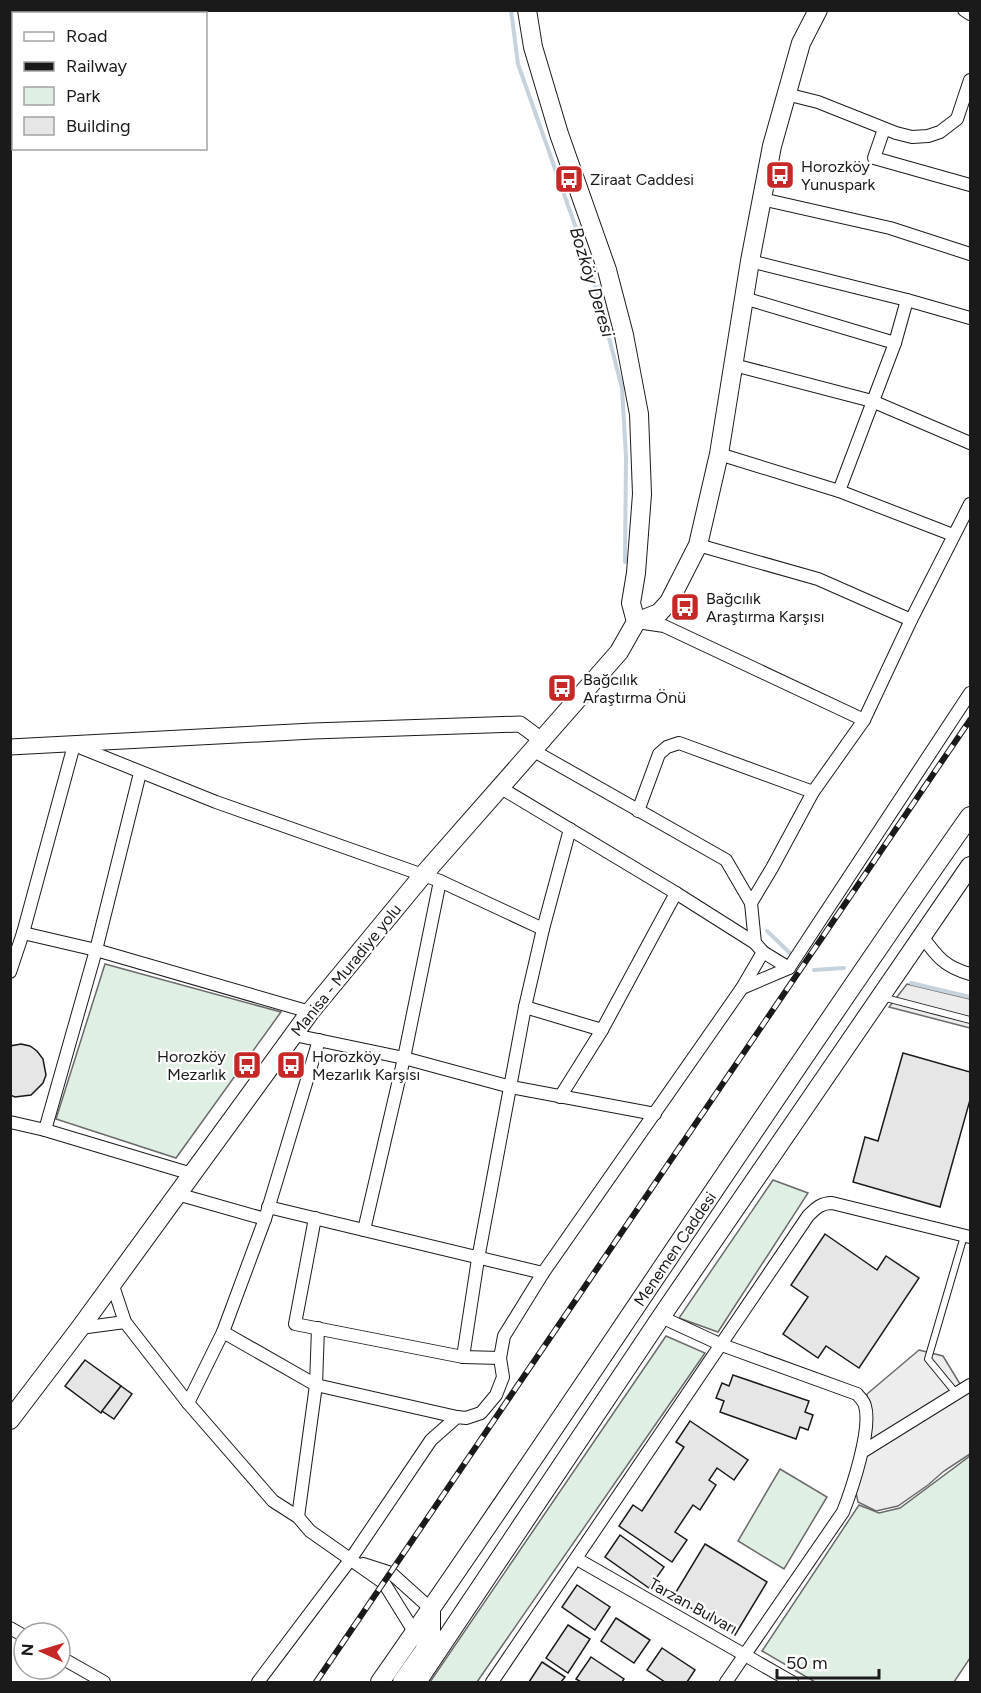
<svg xmlns="http://www.w3.org/2000/svg" width="981" height="1693" font-family="Figtree,sans-serif">
<style>
.green{fill:#e0efe3;stroke:#6a6a6a;stroke-width:1.5}
.parking{fill:#ededed;stroke:#6a6a6a;stroke-width:1.5}
.lines{fill:none;stroke-linecap:round;stroke-linejoin:round}
.stream{stroke:#c6d2dc;stroke-width:4}
.building{fill:#e6e6e6;stroke:#1a1a1a;stroke-width:1.5}
.service-casing{stroke:#1a1a1a;stroke-width:8}
.minor-casing{stroke:#1a1a1a;stroke-width:14}
.tertiary-casing{stroke:#1a1a1a;stroke-width:17}
.secondary-casing{stroke:#1a1a1a;stroke-width:20}
.service{stroke:#fff;stroke-width:6}
.minor{stroke:#fff;stroke-width:12}
.tertiary{stroke:#fff;stroke-width:15}
.secondary{stroke:#fff;stroke-width:18}
.rail-casing{stroke:#1a1a1a;stroke-width:6}
.rail{stroke:#fff;stroke-width:4;stroke-dasharray:11;stroke-linecap:butt}
.labels{text-anchor:middle;dominant-baseline:central;stroke-width:4.5;stroke-linejoin:round;paint-order:stroke}
.poi-label{font-size:16px;fill:#1a1a1a;stroke:#fff;text-anchor:start}
.street-label{font-size:16px;fill:#1a1a1a;stroke:#fff}
.water-label{font-size:18px;font-style:italic;fill:#1a1a1a;stroke:#fff}
</style>
<rect width="100%" height="100%" fill="#fff"/>
<g class="green">
<path d="M105 964 281 1012 176 1158 56 1119Z"/>
<path d="M773 1180 808 1193 718 1332 679 1318Z"/>
<path d="M666 1336 705 1353 477 1682H430Z"/>
<path d="M970 1456V1658L954 1682H815L762 1651 859 1505 879 1513 900 1508Z"/>
<path d="M780 1469 827 1497 784 1569 738 1541Z"/>
</g>
<g class="parking">
<path d="M907 984 970 999V1028L889 1007Z"/>
<path d="M919 1350 943 1356 960 1384 970 1380V1454L944 1471 928 1485 898 1506 876 1511 858 1502 855 1488 867 1416V1394Z"/>
</g>
<g class="lines">
<g class="stream">
<path d="M511 10 518 64 593 276 622 388 626 457 625 562"/>
<path d="M767 931 791 954"/>
<path d="M814 970 844 968"/>
<path d="M911 983 970 997"/>
</g>
</g>
<g class="building">
<path d="M21 1044 30 1046 37 1051 43 1059 46 1075 43 1083 31 1095 15 1097 10 1095V1046Z"/>
<path d="M903 1053 970 1072V1100L940 1207 853 1182 865 1137 878 1141Z"/>
<path d="M825 1234 877 1270 886 1256 919 1278 859 1368 826 1346 818 1358 783 1334 808 1297 791 1285Z"/>
<path d="M85 1360 121 1386 101 1413 65 1386Z"/>
<path d="M733 1375 809 1401 805 1412 813 1415 808 1430 800 1427 796 1439 720 1412 724 1401 716 1398 722 1383 729 1386Z"/>
<path d="M121 1386 132 1394 114 1419 102 1411Z"/>
<path d="M690 1421 748 1460 734 1480 717 1468 709 1480 716 1485 700 1510 693 1505 675 1532 687 1540 672 1562 619 1526 633 1505 642 1511 684 1447 676 1442Z"/>
<path d="M620 1535 664 1567 649 1588 605 1557Z"/>
<path d="M705 1544 767 1582 735 1635 673 1597Z"/>
<path d="M577 1585 610 1607 595 1630 562 1607Z"/>
<path d="M616 1618 650 1640 634 1663 601 1641Z"/>
<path d="M568 1625 590 1639 568 1673 546 1658Z"/>
<path d="M662 1648 695 1670 687 1682H665L647 1670Z"/>
<path d="M591 1657 624 1679 622 1682H581L576 1679Z"/>
<path d="M542 1662 565 1677 561 1682H529Z"/>
</g>
<g class="lines">
<g class="service-casing">
<g id="service">
<path d="M882 997 970 1020"/>
<path d="M956 1393 928 1359 964 1236"/>
</g>
</g>
<g class="minor-casing">
<g id="minor">
<path d="M964 10 970 14"/>
<path d="M786 94 818 102 896 133 912 137 928 136 940 132 957 119 970 80"/>
<path d="M884 129 874 158 970 185"/>
<path d="M762 199 890 228 970 254"/>
<path d="M750 261 907 300 970 318"/>
<path d="M744 298 895 343"/>
<path d="M734 365 872 401 970 443"/>
<path d="M719 454 839 491 953 535"/>
<path d="M839 491 895 343 907 300"/>
<path d="M698 545 818 579 911 620"/>
<path d="M637 622 664 626 864 720"/>
<path d="M534 751 726 860 751 903"/>
<path d="M501 788 676 893 755 943 763 952 742 988"/>
<path d="M638 811 659 754 667 747 679 743 813 792"/>
<path d="M23 933 96 950 310 1012"/>
<path d="M922 936C937 957 945 967 970 974"/>
<path d="M755 943 751 903 772 868 813 792 864 720 911 620 970 504"/>
<path d="M763 952 789 968"/>
<path d="M10 972 23 933 74 745 216 802 440 881 543 929"/>
<path d="M525 1007 602 1030"/>
<path d="M294 1035 404 1058 511 1087 655 1114"/>
<path d="M560 1097 602 1030 676 893"/>
<path d="M10 1122 45 1130 192 1174"/>
<path d="M45 1130 96 950 140 773"/>
<path d="M177 1194 265 1219"/>
<path d="M268 1207 543 1273"/>
<path d="M315 1218 295 1324 463 1357 500 1358"/>
<path d="M364 1230 404 1058 440 881"/>
<path d="M112 1283 125 1322 188 1403 273 1501 298 1517 310 1531 384 1583 415 1633"/>
<path d="M661 1317 722 1345 857 1394C860 1398 864 1401 865 1406 872 1429 852 1489 843 1512L726 1682"/>
<path d="M80 1328 125 1322"/>
<path d="M223 1332 316 1385 457 1417"/>
<path d="M463 1357 478 1259 525 1007 543 929 570 829"/>
<path d="M188 1403 223 1332 265 1219 319 1040"/>
<path d="M862 1452 970 1385"/>
<path d="M298 1517 316 1385 318 1328"/>
<path d="M577 1559 792 1682"/>
<path d="M363 1564 391 1573 431 1609"/>
<path d="M10 1628 24 1636"/>
<path d="M60 1657 104 1682"/>
<path d="M258 1682 350 1560 431 1440 457 1417 466 1418 481 1413 496 1395 503 1377 500 1358 504 1336 543 1273 742 988 789 968 970 693"/>
<path d="M492 1682 808 1216C816 1208 821 1203 832 1203L970 1237"/>
</g>
</g>
<g class="tertiary-casing">
<path id="tertiary" d="M10 747 313 731 520 724 543 741"/>
</g>
<g class="secondary-casing">
<g id="secondary">
<path d="M527 10 533 47 559 134 607 270 624 335 639 414 642 494 636 573 631 603 636 622"/>
<path d="M636 622 659 613 669 602 698 545 719 454 750 261 772 146 801 43 818 10"/>
<path d="M10 1420 80 1328 310 1012 423 875 619 652 636 622"/>
<path d="M380 1682C580 1396 769 1102 970 816"/>
<path d="M402 1682 424 1651 431 1631V1609"/>
<path d="M417 1682 661 1317 970 866"/>
</g>
</g>
<use href="#service" class="service"/>
<use href="#minor" class="minor"/>
<use href="#tertiary" class="tertiary"/>
<use href="#secondary" class="secondary"/>
<g class="rail-casing">
<path id="rail" d="M316 1682 970 720"/>
</g>
<use href="#rail" class="rail"/>
</g>
<defs>
<g id="bus-square" transform="scale(1.5)"><rect x="-9" y="-9" width="18" height="18" rx="4" fill="#c62828" stroke="#fff"/><path d="M-5-6H5V4H4V6H2V4H-2V6H-4V4H-5ZM-3.5-4V0h7V-4ZM-3.5 1.2v1.5H-2V1.2ZM2 1.2v1.5H3.5V1.2Z" fill="#fff"/></g>
</defs>
<g fill-rule="evenodd">
<use href="#bus-square" x="780" y="175"/>
<use href="#bus-square" x="569" y="179"/>
<use href="#bus-square" x="685" y="607"/>
<use href="#bus-square" x="562" y="688"/>
<use href="#bus-square" x="247" y="1065"/>
<use href="#bus-square" x="291" y="1065"/>
</g>
<g class="labels">
<g class="poi-label">
<text x="801" y="166">Horozköy<tspan x="801" dy="18">Yunuspark</tspan></text>
<text x="590" y="179">Ziraat Caddesi</text>
<text x="706" y="598">Bağcılık<tspan x="706" dy="18">Araştırma Karşısı</tspan></text>
<text x="583" y="679">Bağcılık<tspan x="583" dy="18">Araştırma Önü</tspan></text>
<text x="226" y="1056" text-anchor="end">Horozköy<tspan x="226" dy="18">Mezarlık</tspan></text>
<text x="312" y="1056">Horozköy<tspan x="312" dy="18">Mezarlık Karşısı</tspan></text>
</g>
<g class="street-label">
<text transform="translate(346 970) rotate(-51)">Manisa - Muradiye yolu</text>
<text transform="translate(675 1249) rotate(-56)">Menemen Caddesi</text>
<text transform="translate(693 1606) rotate(29)">Tarzan Bulvarı</text>
</g>
<g class="water-label">
<text transform="translate(592 282) rotate(73)">Bozköy Deresi</text>
</g>
</g>
<rect width="981" height="1693" fill="none" stroke="#1a1a1a" stroke-width="24"/>
<rect x="12" y="12" width="195" height="138" fill="#ffffff" stroke="#a3a3a3" stroke-width="1.5"/>
<rect x="24" y="32" width="30" height="9" fill="#ffffff" stroke="#a3a3a3" stroke-width="1.5"/>
<text x="66" y="42" font-size="18" fill="#1a1a1a">Road</text>
<rect x="24" y="62" width="30" height="9" fill="#1a1a1a" stroke="#a3a3a3" stroke-width="1.5"/>
<text x="66" y="72" font-size="18" fill="#1a1a1a">Railway</text>
<rect x="24" y="87" width="30" height="18" fill="#e0efe3" stroke="#a3a3a3" stroke-width="1.5"/>
<text x="66" y="102" font-size="18" fill="#1a1a1a">Park</text>
<rect x="24" y="117" width="30" height="18" fill="#e6e6e6" stroke="#a3a3a3" stroke-width="1.5"/>
<text x="66" y="132" font-size="18" fill="#1a1a1a">Building</text>
<g transform="translate(42 1651) rotate(274)"><circle r="28" fill="#ffffff" stroke="#a3a3a3" stroke-width="1.5"/>
<path d="M0-4.5L10 22L0 15L-10 22Z" fill="#c62828"/>
<text y="-9" font-size="16" font-weight="bold" text-anchor="middle" fill="#1a1a1a">N</text>
</g>
<path d="M777 1669v9h102v-9" fill="none" stroke="#1a1a1a" stroke-width="3"/>
<text x="786" y="1669" font-size="18" fill="#1a1a1a" stroke="#ffffff" stroke-width="4.5" paint-order="stroke">50 m</text>
</svg>
